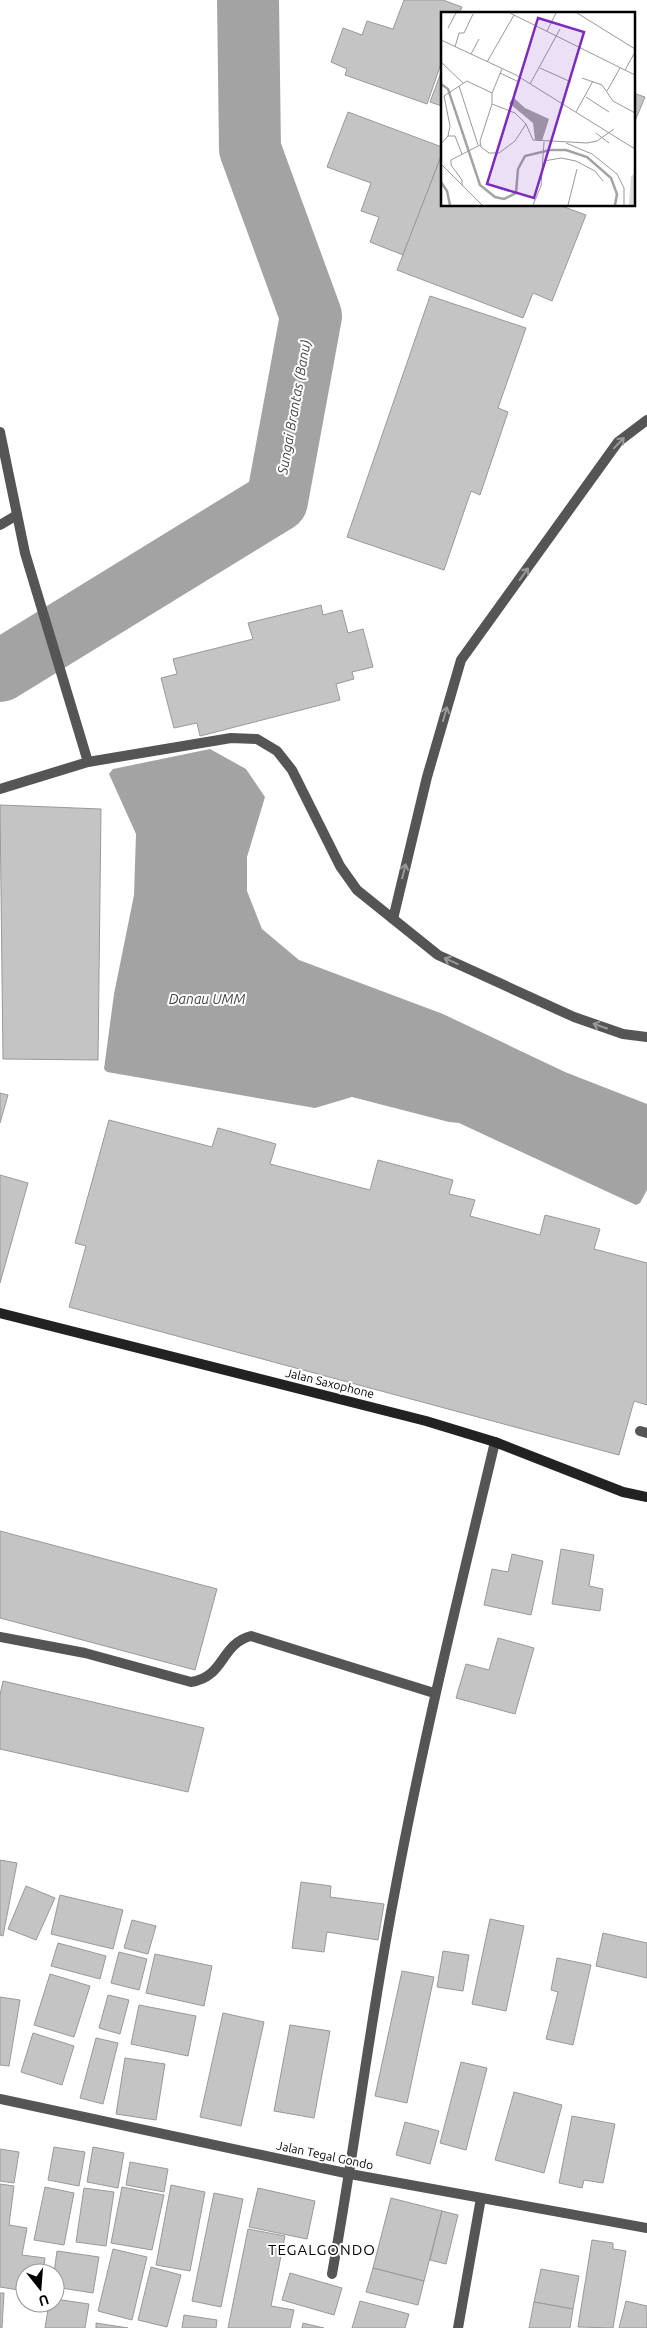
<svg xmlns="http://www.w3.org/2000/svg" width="647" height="2328" font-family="Ubuntu,sans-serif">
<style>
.water{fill:#a3a3a3}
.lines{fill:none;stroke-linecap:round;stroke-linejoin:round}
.river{stroke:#a3a3a3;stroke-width:62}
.building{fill:#c4c4c4;stroke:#999}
.service{stroke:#555;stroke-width:10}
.minor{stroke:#555;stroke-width:10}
.secondary{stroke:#222;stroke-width:10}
.oneway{stroke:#999}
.labels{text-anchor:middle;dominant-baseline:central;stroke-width:4;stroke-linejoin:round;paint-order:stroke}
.street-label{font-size:12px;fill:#000;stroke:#fff}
.water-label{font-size:14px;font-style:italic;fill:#444;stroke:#fff}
.quarter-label{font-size:15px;letter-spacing:1px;fill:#000;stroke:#fff}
.inset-river{fill:none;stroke:#a3a3a3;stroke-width:2.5}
.inset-road{fill:none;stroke:#999;stroke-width:1}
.view{fill:#7b2cbf;fill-opacity:0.15;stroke:#7b2cbf;stroke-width:2.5}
.inset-edge{fill:none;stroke:#000;stroke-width:2.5}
</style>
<rect width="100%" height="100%" fill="#fff"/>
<path class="water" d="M210 749 246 769 265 797 247 857V891L262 929 299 960 443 1014 565 1072 647 1104V1190L640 1203 636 1205 459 1123 449 1122 352 1097 315 1108 107 1072 104 1069 114 994 134 895 136 834 109 774 113 769Z"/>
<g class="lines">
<path class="river" d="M0 671 277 501 311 316 250 149 248 0"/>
</g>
<g class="building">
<path d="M404 0H443L462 7 459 14H442V61L427 104 345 75 347 69 331 62 343 28 362 35 367 21 393 29Z"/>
<path d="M442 70V106L430 102Z"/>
<path d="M633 93 645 97 633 126Z"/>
<path d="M348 112 442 147V154L403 255 370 242 379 217 361 211 371 183 327 167Z"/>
<path d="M442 154V205H559L586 215 552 301 533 293 523 318 397 270Z"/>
<path d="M430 296 526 328 498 408 508 412 480 495 471 491 444 570 347 537Z"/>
<path d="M321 605 323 615 342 610 348 633 363 629 373 667 352 672 354 679 336 684 340 700 200 736 197 723 174 728 161 678 177 674 173 659 253 639 248 623Z"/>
<path d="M0 805 101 809 98 1060 3 1059Z"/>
<path d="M0 1093 8 1095 0 1123Z"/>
<path d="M109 1120 212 1147 218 1128 276 1144 270 1164 370 1190 378 1160 453 1180 449 1194 475 1200 470 1216 540 1235 545 1215 600 1229 594 1249 647 1263V1405L634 1401 619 1455 69 1307 86 1246 75 1243Z"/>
<path d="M0 1175 28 1183 0 1283Z"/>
<path d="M0 1531 217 1589 195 1670 0 1618Z"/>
<path d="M561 1549 594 1555 589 1586 603 1589 600 1611 552 1604Z"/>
<path d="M512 1554 543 1561 531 1615 484 1605 492 1569 508 1572Z"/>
<path d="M498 1638 534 1648 515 1714 456 1698 466 1664 489 1670Z"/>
<path d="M3 1681 204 1728 188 1792 0 1749V1695Z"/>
<path d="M0 1860 17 1863 3 1936 0 1935Z"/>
<path d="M301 1882 331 1886 330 1897 384 1904 378 1940 327 1932 324 1952 292 1948Z"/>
<path d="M26 1886 55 1898 36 1940 8 1929Z"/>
<path d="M60 1895 123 1910 113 1949 51 1934Z"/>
<path d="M490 1919 524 1926 506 2011 472 2004Z"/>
<path d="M132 1920 156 1926 148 1954 124 1948Z"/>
<path d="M603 1933 647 1943V1978L596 1966Z"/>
<path d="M58 1943 106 1956 100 1979 51 1966Z"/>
<path d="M443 1951 469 1955 463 1991 437 1987Z"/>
<path d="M119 1952 147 1959 139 1990 111 1983Z"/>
<path d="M155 1954 212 1966 204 2006 146 1993Z"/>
<path d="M557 1958 591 1965 573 2045 546 2039 558 1992 551 1990Z"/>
<path d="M402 1971 434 1977 407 2103 375 2096Z"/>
<path d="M50 1974 90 1986 74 2037 34 2025Z"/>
<path d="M108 1995 129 2000 120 2034 99 2028Z"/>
<path d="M0 1997 20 2000 9 2066 0 2065Z"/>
<path d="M139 2005 196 2016 188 2056 131 2044Z"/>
<path d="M223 2013 264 2022 241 2126 200 2117Z"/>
<path d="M290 2025 330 2031 314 2118 274 2111Z"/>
<path d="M33 2033 74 2046 62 2085 21 2072Z"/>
<path d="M96 2038 118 2043 103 2104 80 2098Z"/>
<path d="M125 2058 165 2064 156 2120 116 2114Z"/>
<path d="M461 2062 487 2068 466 2150 440 2143Z"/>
<path d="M514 2092 562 2105 544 2173 495 2160Z"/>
<path d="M572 2116 615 2124 603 2183 584 2180 582 2188 559 2183Z"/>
<path d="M405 2122 439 2131 430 2164 396 2155Z"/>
<path d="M54 2147 85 2152 79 2186 48 2180Z"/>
<path d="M93 2147 124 2153 118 2188 87 2182Z"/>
<path d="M0 2149 19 2152 14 2183 0 2181Z"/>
<path d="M130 2162 168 2169 164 2192 126 2185Z"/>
<path d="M0 2184 14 2186 9 2225 27 2228 22 2255 45 2258 43 2273H25V2291L0 2287Z"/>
<path d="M171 2185 205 2192 190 2271 156 2265Z"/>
<path d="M45 2187 74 2193 64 2245 34 2240Z"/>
<path d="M122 2187 164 2195 152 2250 111 2243Z"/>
<path d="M84 2188 114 2192 106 2246 76 2242Z"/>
<path d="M258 2188 315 2201 307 2239 249 2227Z"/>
<path d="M214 2193 243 2199 221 2307 192 2301Z"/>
<path d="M391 2198 442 2211 424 2281 373 2268Z"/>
<path d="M442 2211 458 2215 446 2264 430 2260Z"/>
<path d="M248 2229 285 2236 271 2306 294 2310 290 2328H228Z"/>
<path d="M592 2240 613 2243V2249L626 2251 613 2328 578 2327Z"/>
<path d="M113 2249 147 2257 132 2320 98 2311Z"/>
<path d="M57 2251 99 2257 93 2293 55 2287 54 2273Z"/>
<path d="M151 2267 181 2275 167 2327 138 2320Z"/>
<path d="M373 2268 424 2281 418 2305 366 2292Z"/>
<path d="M541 2269 579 2276 573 2309 534 2302Z"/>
<path d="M290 2273 342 2288 334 2315 282 2300Z"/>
<path d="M0 2293H4L2 2328H0Z"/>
<path d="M55 2299 89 2304 85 2328H45L49 2303H55Z"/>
<path d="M360 2301 409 2314 405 2328H352Z"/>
<path d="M626 2301 647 2306V2328H619Z"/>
<path d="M534 2302 573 2309 570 2328H529Z"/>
<path d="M184 2315 217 2320 216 2328H182Z"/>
<path d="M96 2323 128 2328H96Z"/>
<path d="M303 2323 324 2328H302Z"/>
</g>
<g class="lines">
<g class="service">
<path d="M0 432 25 553 88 762"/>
<path d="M0 525 17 515"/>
<path d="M0 789 88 762 231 738 257 739 277 751 292 770 340 866 357 890 438 955 574 1017 623 1034 647 1037"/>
<path d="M393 919 427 777 461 660 618 442 647 420"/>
<path d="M640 1431 647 1433"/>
</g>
<g class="minor">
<path d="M0 1637 85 1653 191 1682C225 1677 220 1644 251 1636L434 1693"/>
<path d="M0 2099 350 2174 647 2228"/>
<path d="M332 2274C355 2148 370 2021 394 1896 422 1743 459 1593 495 1442"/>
<path d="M458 2328 481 2198"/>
</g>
<path class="secondary" d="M0 1313 426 1421 495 1442 623 1492 647 1497"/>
</g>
<defs><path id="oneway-shaft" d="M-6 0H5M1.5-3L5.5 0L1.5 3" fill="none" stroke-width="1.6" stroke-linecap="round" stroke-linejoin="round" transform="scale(1.25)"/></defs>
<g class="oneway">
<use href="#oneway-shaft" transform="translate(619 443) rotate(-46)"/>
<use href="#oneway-shaft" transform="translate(524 574) rotate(-54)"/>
<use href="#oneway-shaft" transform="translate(445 714) rotate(-74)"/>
<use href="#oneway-shaft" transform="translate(404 871) rotate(-76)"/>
<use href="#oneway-shaft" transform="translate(451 961) rotate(-156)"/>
<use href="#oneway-shaft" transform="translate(600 1026) rotate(-161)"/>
</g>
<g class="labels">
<g class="street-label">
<text transform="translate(330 1383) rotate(14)">Jalan Saxophone</text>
<text transform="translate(325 2155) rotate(12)">Jalan Tegal Gondo</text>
</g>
<g class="water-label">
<text transform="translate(294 407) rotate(-80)">Sungai Brantas (Banu)</text>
<text x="207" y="999">Danau UMM</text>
</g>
<g class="quarter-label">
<text x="322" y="2249">TEGALGONDO</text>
</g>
</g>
<g transform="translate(441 12)">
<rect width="194" height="194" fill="#fff"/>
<path d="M194 161V193H188L190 164Z" fill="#dcdcdc"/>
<path d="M73 86 84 96 108 107 101 129 94 128 92 111 68 91Z" fill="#a3a3a3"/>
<path class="inset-river" d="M0 72 7 77 39 173 54 185 63 187 75 181 77 157 84 144 109 138H125L146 145 170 166 176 182 174 193M0 170 6 179 9 193"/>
<path class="inset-road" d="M69 1 194 63M136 1 194 37M7 16 15 1M106 19 115 1M0 28 75 63 194 137M14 35 18 21H23L32 2M30 42 38 27M0 50 22 71M46 50 73 3M99 56 130 70M184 58 194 40M59 61 78 70M141 66 161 73 172 89 194 101M89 72 119 17M18 74 37 133M166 79 179 56M51 81 61 57M3 84 26 69 51 81V92L39 129 40 135 48 141H58L74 129 85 112M145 85 168 100M51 92 74 101 85 112 92 128 146 131 156 129 173 117M135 100 152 69M155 121 168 131M7 124H14L21 142M125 131 151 142 176 162 183 176V193M0 132 7 124 9 114 3 84M103 149 120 146 135 149 154 159 162 169M0 152 41 193M21 173V168L10 153V148L39 133M92 193 100 174 103 130M127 193 136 157"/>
<path class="view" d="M97 6 143 20 93 186 46 172Z"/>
<rect width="194" height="194" class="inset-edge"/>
</g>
<g transform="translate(40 2288) rotate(163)"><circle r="24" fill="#ffffff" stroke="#999999"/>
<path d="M0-4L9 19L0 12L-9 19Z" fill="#000000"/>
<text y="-8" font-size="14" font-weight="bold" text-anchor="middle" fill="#000000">U</text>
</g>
</svg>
